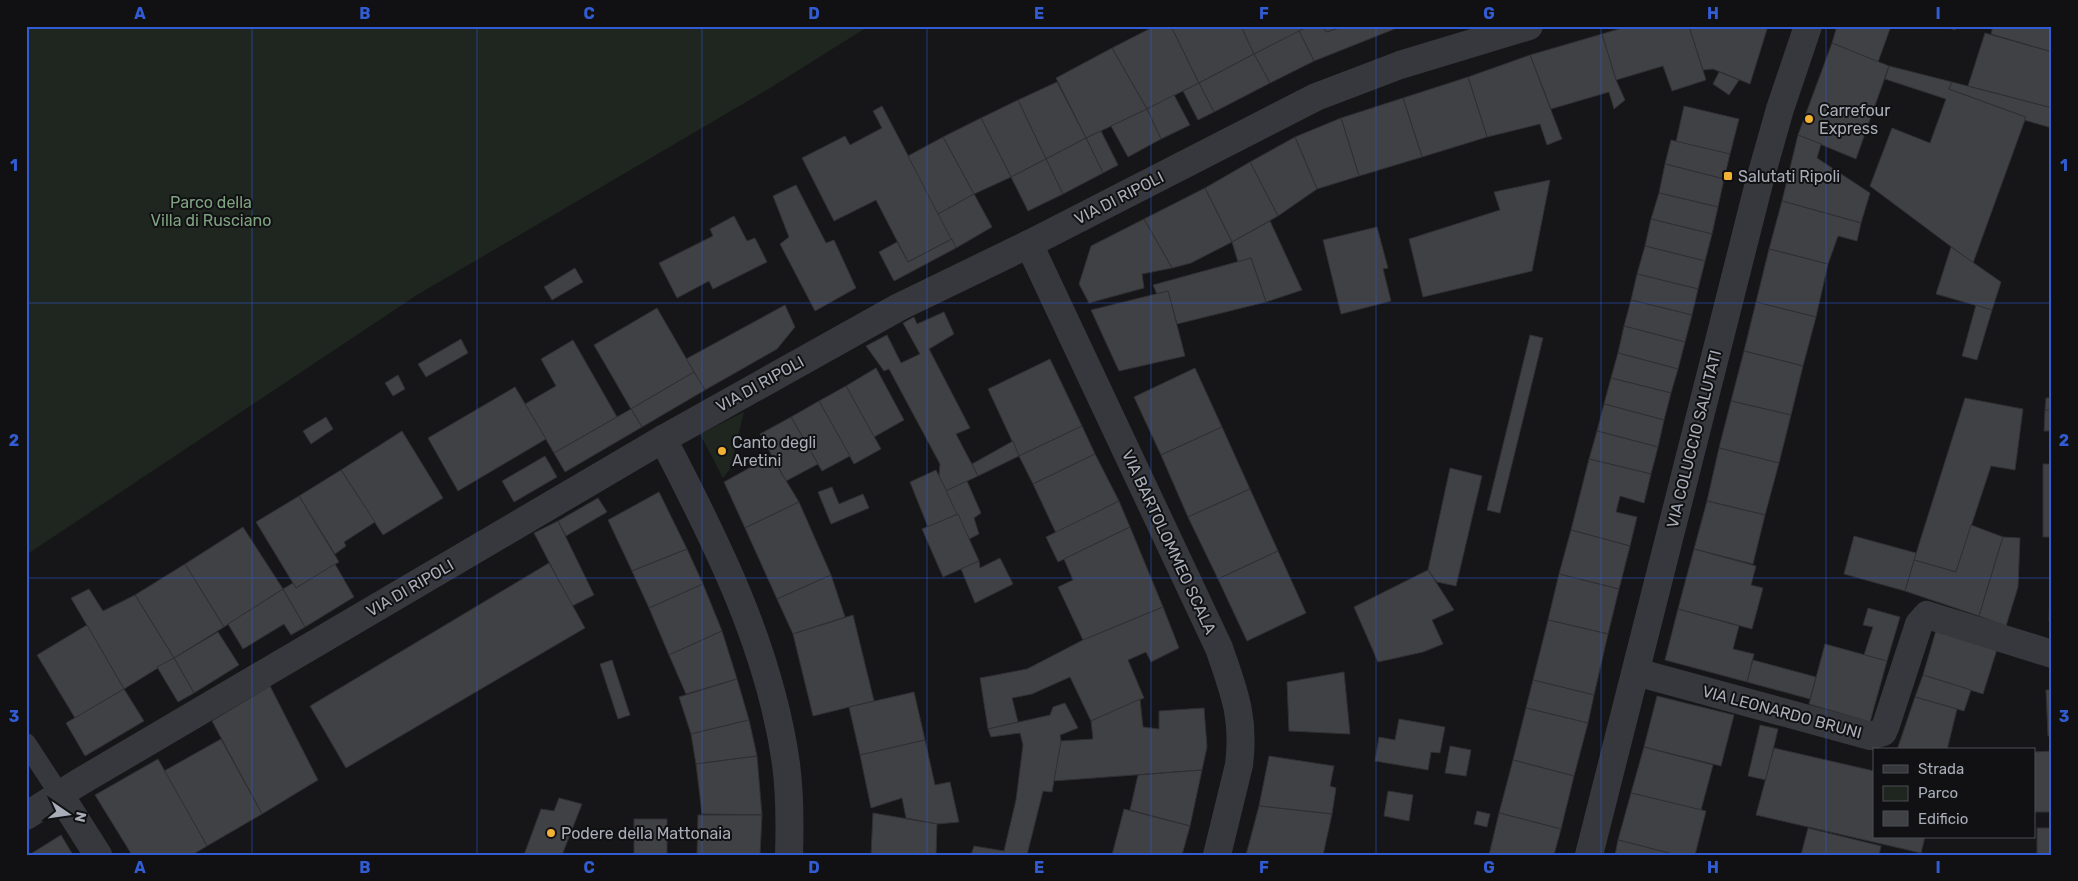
<svg xmlns="http://www.w3.org/2000/svg" width="2078" height="881" font-family="Rubik,sans-serif">
<style>
.green{fill:#1e261f}
.building{fill:#404145;stroke:#303034}
.lines{fill:none;stroke-linecap:round;stroke-linejoin:round}
.service{stroke:#37383d;stroke-width:20}
.minor{stroke:#37383d;stroke-width:28}
.grid{fill:none;stroke:#325cd3;stroke-width:1;stroke-opacity:0.55}
.poi-dot{fill:#f2b134;stroke:#111113;stroke-width:2}
.labels{text-anchor:middle;dominant-baseline:central;stroke-width:4;stroke-linejoin:round;paint-order:stroke}
.poi-label{font-size:16px;fill:#a8adb8;stroke:#111113;text-anchor:start}
.street-label{font-size:16px;fill:#a8adb8;stroke:#111113}
.park-label{font-size:16px;fill:#7fa381;stroke:#111113}
.neatline{fill:none;stroke:#325cd3;stroke-width:2}
.grid-label{font-size:16px;text-anchor:middle;font-weight:bold;fill:#325cd3}
</style>
<rect width="100%" height="100%" fill="#161618"/>
<g class="green">
<path d="M26 26H869L770 88 417 295 26 555Z"/>
<path d="M744 412 730 469 723 478 700 434Z"/>
</g>
<g class="building">
<path d="M1155 26H1171L1199 83 1147 109 1112 48Z"/>
<path d="M1171 26H1241L1254 54 1199 83Z"/>
<path d="M1241 26H1310L1254 54Z"/>
<path d="M1310 26H1323L1326 32 1346 26H1402L1314 61 1299 31Z"/>
<path d="M1323 26H1346L1326 32Z"/>
<path d="M1629 26H1689L1706 80 1672 91 1663 66 1616 80 1602 34Z"/>
<path d="M1689 26H1768L1750 84 1713 69 1703 70Z"/>
<path d="M1837 26H1891L1878 62 1832 43Z"/>
<path d="M1944 26H1957L1955 30Z"/>
<path d="M1993 26H2052V52L1991 34Z"/>
<path d="M1299 31 1314 61 1270 83 1254 54Z"/>
<path d="M1985 33 2052 52V108L1968 86Z"/>
<path d="M1602 34 1616 80 1625 100 1614 109 1609 92 1551 109 1530 55Z"/>
<path d="M1832 43 1889 66 1856 159 1798 135Z"/>
<path d="M1112 48 1147 109 1086 138 1056 78Z"/>
<path d="M1254 54 1270 83 1214 112 1199 83Z"/>
<path d="M1530 55 1562 139 1547 145 1540 124 1487 137 1468 77Z"/>
<path d="M1889 66 1952 82 1949 89 2026 117 1973 263 1870 186 1892 128 1930 143 1946 99 1885 79Z"/>
<path d="M1719 72 1739 80 1729 95 1713 84Z"/>
<path d="M1468 77 1487 137 1422 157 1403 98Z"/>
<path d="M1057 82 1086 138 1046 159 1018 100Z"/>
<path d="M1952 82 2052 108V128L2024 120 2026 117 1949 89Z"/>
<path d="M1199 83 1214 112 1198 120 1183 91Z"/>
<path d="M1174 95 1190 125 1161 139 1147 109Z"/>
<path d="M1403 98 1422 157 1359 176 1341 118Z"/>
<path d="M1018 100 1046 159 1011 177 981 118Z"/>
<path d="M882 106 952 239 908 262 876 200 834 221 802 158 845 136 850 145 882 128 873 111Z"/>
<path d="M1684 106 1739 119 1730 154 1676 142Z"/>
<path d="M1147 109 1161 139 1128 157 1111 126Z"/>
<path d="M981 118 1011 177 974 194 943 137Z"/>
<path d="M1341 118 1359 176 1317 189 1295 137Z"/>
<path d="M1101 131 1118 165 1103 173 1086 138Z"/>
<path d="M1798 135 1821 144 1817 158 1870 193 1861 223 1782 201Z"/>
<path d="M943 137 974 194 938 214 908 156Z"/>
<path d="M1295 137 1317 189 1278 216 1250 162Z"/>
<path d="M1086 138 1103 173 1063 194 1046 159Z"/>
<path d="M1671 140 1730 154 1724 179 1665 164Z"/>
<path d="M1046 159 1063 194 1028 211 1011 177Z"/>
<path d="M1250 162 1278 216 1232 242 1205 188Z"/>
<path d="M1665 164 1724 179 1718 207 1659 193Z"/>
<path d="M1550 180 1532 271 1423 297 1409 239 1500 210 1494 192Z"/>
<path d="M796 185 826 243 834 240 856 288 815 311 780 244 789 237 773 196Z"/>
<path d="M1205 188 1232 242 1191 263 1172 268 1144 219Z"/>
<path d="M1659 193 1718 207 1712 234 1651 219Z"/>
<path d="M974 194 992 227 956 248 938 214Z"/>
<path d="M1782 201 1861 223 1857 241 1838 236 1828 264 1769 249Z"/>
<path d="M734 216 747 241 755 238 767 262 713 289 709 281 677 298 659 263 713 236 710 229Z"/>
<path d="M1144 219 1172 268 1142 274 1144 288 1089 303 1079 284 1091 246Z"/>
<path d="M1651 219 1712 234 1705 261 1645 246Z"/>
<path d="M1270 221 1302 290 1266 302 1251 258 1238 262 1232 242Z"/>
<path d="M1377 227 1388 268 1383 269 1391 301 1341 314 1323 240Z"/>
<path d="M952 239 956 248 894 281 879 252 897 242 908 262Z"/>
<path d="M1645 246 1705 261 1698 289 1637 274Z"/>
<path d="M1951 247 2001 282 1992 310 1936 294Z"/>
<path d="M1769 249 1828 264 1816 317 1756 302Z"/>
<path d="M1251 258 1266 302 1177 324 1168 291 1157 294 1153 285Z"/>
<path d="M575 268 583 282 552 300 544 287Z"/>
<path d="M1637 274 1698 289 1692 315 1631 300Z"/>
<path d="M1168 291 1185 356 1119 371 1091 310Z"/>
<path d="M1631 300 1692 315 1685 342 1624 326Z"/>
<path d="M1756 302 1816 317 1803 366 1744 351Z"/>
<path d="M785 305 795 327 777 349 705 390 686 359Z"/>
<path d="M1976 305 1992 310 1977 360 1962 356Z"/>
<path d="M657 308 694 372 631 409 594 345Z"/>
<path d="M944 312 954 334 929 349 970 428 956 434 978 476 946 491 939 476 940 464 889 369 884 371 866 346 887 335 901 363 920 354 903 323 914 317 917 324Z"/>
<path d="M1624 326 1685 342 1678 369 1618 353Z"/>
<path d="M1530 335 1543 338 1500 513 1487 510Z"/>
<path d="M461 339 468 353 426 377 418 364Z"/>
<path d="M573 340 617 417 554 453 525 404 556 386 541 359Z"/>
<path d="M1744 351 1803 366 1791 415 1731 401Z"/>
<path d="M1618 353 1678 369 1671 393 1611 378Z"/>
<path d="M1050 359 1082 426 1019 456 988 389Z"/>
<path d="M876 368 904 420 874 437 846 386Z"/>
<path d="M1195 368 1222 427 1161 455 1134 397Z"/>
<path d="M694 372 705 390 642 427 631 409Z"/>
<path d="M398 375 405 389 393 396 385 383Z"/>
<path d="M1611 378 1671 393 1664 420 1604 404Z"/>
<path d="M846 386 881 449 854 464 819 401Z"/>
<path d="M515 387 546 439 458 491 428 438Z"/>
<path d="M1965 398 2023 409 2015 470 1991 466 1956 572 1914 560Z"/>
<path d="M2046 398H2052V410H2045Z"/>
<path d="M819 401 850 456 822 471 791 417Z"/>
<path d="M1731 401 1791 415 1779 463 1719 448Z"/>
<path d="M1604 404 1664 420 1658 447 1597 431Z"/>
<path d="M631 409 642 427 565 472 554 453Z"/>
<path d="M2045 410H2052V431H2044Z"/>
<path d="M326 417 333 429 311 444 303 431Z"/>
<path d="M791 417 818 464 786 481 760 434Z"/>
<path d="M1082 426 1095 454 1033 484 1019 456Z"/>
<path d="M1222 427 1250 489 1188 517 1161 455Z"/>
<path d="M402 431 443 498 383 535 341 470Z"/>
<path d="M1597 431 1658 447 1651 474 1589 459Z"/>
<path d="M1013 441 1019 456 978 476 972 464Z"/>
<path d="M1719 448 1779 463 1765 515 1707 501Z"/>
<path d="M1095 454 1119 501 1056 533 1033 484Z"/>
<path d="M545 456 557 477 514 502 502 481Z"/>
<path d="M771 456 799 502 745 528 724 482Z"/>
<path d="M1589 459 1651 474 1644 503 1620 496 1616 512 1637 517 1630 546 1571 530Z"/>
<rect x="2043" y="464" width="9" height="73"/>
<path d="M1450 468 1482 476 1456 586 1437 582 1428 570Z"/>
<path d="M341 470 375 522 344 542 346 546 335 554 299 496Z"/>
<path d="M936 470 958 514 928 527 910 482Z"/>
<path d="M967 481 981 513 974 518 979 534 969 539 946 491Z"/>
<path d="M832 487 839 504 863 494 869 508 831 524 818 492Z"/>
<path d="M1250 489 1278 551 1218 579 1188 517Z"/>
<path d="M659 492 687 549 632 571 608 520Z"/>
<path d="M299 496 339 562 296 588 256 522Z"/>
<path d="M598 498 607 512 566 536 558 521Z"/>
<path d="M1119 501 1130 527 1058 562 1046 537Z"/>
<path d="M1707 501 1765 515 1753 564 1694 549Z"/>
<path d="M799 502 831 575 777 599 745 528Z"/>
<path d="M958 514 979 561 943 577 922 529Z"/>
<path d="M558 521 594 595 572 606 534 533Z"/>
<path d="M1971 525 2003 537 1979 616 1905 591 1914 560 1956 572Z"/>
<path d="M243 527 283 589 224 627 185 564Z"/>
<path d="M1130 527 1163 607 1083 640 1058 587 1073 580 1064 559Z"/>
<path d="M1571 530 1630 546 1619 589 1559 574Z"/>
<path d="M1854 536 1916 553 1905 591 1844 574Z"/>
<path d="M2003 537 2020 538 2018 587 2006 626 1979 616Z"/>
<rect x="2050" y="537" width="2" height="53"/>
<path d="M687 549 703 584 649 608 632 571Z"/>
<path d="M1694 549 1756 566 1751 585 1763 588 1752 629 1678 609Z"/>
<path d="M1278 551 1306 613 1247 641 1218 579Z"/>
<path d="M1000 558 1013 584 975 603 961 569 979 561 980 568Z"/>
<path d="M549 563 585 628 346 768 310 706Z"/>
<path d="M185 564 224 627 174 658 135 595Z"/>
<path d="M335 564 354 597 305 627 283 589 293 583 296 588Z"/>
<path d="M1428 570 1454 610 1432 620 1443 644 1423 652 1378 662 1354 607Z"/>
<path d="M1559 574 1619 589 1608 634 1548 620Z"/>
<path d="M831 575 845 617 793 634 777 599Z"/>
<path d="M703 584 722 631 669 655 649 608Z"/>
<path d="M89 589 103 611 135 595 174 658 124 689 71 598Z"/>
<path d="M283 589 305 627 291 635 284 624 243 649 228 624Z"/>
<path d="M2050 590H2052V621H2049Z"/>
<path d="M1163 607 1179 648 1151 662 1146 652 1128 660 1144 698 1091 721 1070 677 1032 694 1012 698 1018 722 988 729 980 678 1027 669 1083 640Z"/>
<path d="M1868 608 1900 617 1887 661 1864 655 1873 627 1863 625Z"/>
<path d="M1678 609 1739 626 1733 649 1754 654 1747 682 1665 660Z"/>
<path d="M853 615 874 701 813 716 793 634Z"/>
<path d="M1548 620 1608 634 1594 695 1533 680Z"/>
<path d="M87 625 124 689 75 718 37 655Z"/>
<path d="M1937 627 1998 646 1983 694 1923 675Z"/>
<path d="M722 631 737 679 686 694 669 655Z"/>
<path d="M218 632 239 665 194 693 174 658Z"/>
<path d="M1825 644 1887 661 1870 722 1809 704Z"/>
<path d="M174 658 194 693 178 702 157 667Z"/>
<path d="M612 660 630 715 618 719 600 664Z"/>
<path d="M1753 660 1816 677 1810 699 1747 682Z"/>
<path d="M1344 672 1350 734 1289 731 1287 682Z"/>
<path d="M1923 675 1971 690 1964 711 1915 697Z"/>
<path d="M737 679 749 720 691 734 679 697Z"/>
<path d="M1533 680 1594 695 1588 723 1526 708Z"/>
<path d="M270 686 318 780 262 814 212 721Z"/>
<path d="M124 689 144 721 85 756 66 723Z"/>
<path d="M2046 690H2052V736H2048Z"/>
<path d="M914 692 925 740 860 755 849 707Z"/>
<path d="M1657 696 1734 715 1721 766 1644 747Z"/>
<path d="M1915 697 1957 709 1947 750H1897Z"/>
<path d="M1140 699 1143 727 1159 729V711L1204 708 1207 747 1202 770 1053 781 1061 741 1093 739 1091 721Z"/>
<path d="M1065 703 1078 728 1060 735 1061 741 1052 792 1043 791 1027 855H971L974 846 1004 851 1016 800 1023 745 1020 733 991 737 988 729 1050 715 1053 707Z"/>
<path d="M1526 708 1588 723 1574 776 1513 760Z"/>
<path d="M1399 719 1445 727 1440 753 1431 752 1428 770 1375 761 1379 737 1395 740Z"/>
<path d="M749 720 757 756 696 764 691 734Z"/>
<path d="M1760 725 1778 729 1766 780 1748 776Z"/>
<path d="M221 739 262 814 207 846 164 771Z"/>
<path d="M925 740 935 785 950 782 959 822 937 824 906 818 902 798 871 808 860 755Z"/>
<path d="M1450 746 1471 750 1466 776 1445 773Z"/>
<path d="M1644 747 1713 765 1701 810 1631 793Z"/>
<path d="M1774 748 1874 771V837H1925L1921 853 1756 815Z"/>
<path d="M2052 751V812H2034V752Z"/>
<path d="M757 756 762 815 702 814 696 764Z"/>
<path d="M1269 756 1334 766 1330 786 1336 788 1332 814 1259 806Z"/>
<path d="M158 759 207 846 192 855H132L95 795Z"/>
<path d="M1513 760 1574 776 1561 829 1499 813Z"/>
<path d="M1202 770 1190 826 1130 810 1138 775Z"/>
<path d="M1388 791 1413 795 1409 821 1384 816Z"/>
<path d="M1631 793 1706 811 1695 855H1677L1618 840Z"/>
<path d="M559 798 582 804 562 855H524L541 809 554 811Z"/>
<path d="M1259 806 1332 814 1323 855H1246Z"/>
<path d="M1124 809 1190 826 1182 855H1112Z"/>
<path d="M1477 811 1490 814 1487 827 1474 824Z"/>
<path d="M873 813 937 824 936 855H871Z"/>
<path d="M1499 813 1561 829 1554 855H1489Z"/>
<path d="M698 815H762L760 855H697Z"/>
<rect x="634" y="819" width="33" height="36"/>
<path d="M1808 828 1881 846 1879 855H1801Z"/>
<rect x="2037" y="828" width="15" height="27"/>
<path d="M61 835 73 855H29Z"/>
<path d="M1618 840 1677 855H1615Z"/>
</g>
<g class="lines">
<path class="service" d="M26 743 60 795"/>
<g class="minor">
<path d="M1029 244 1219 648C1234 692 1245 717 1239 765L1217 855"/>
<path d="M663 439C716 541 770 648 786 764 790 794 790 825 789 855"/>
<path d="M1636 672 1870 736 1883 732 1886 725 1919 624 1927 615 2052 654"/>
<path d="M60 795 98 855"/>
<path d="M26 816 78 783 663 439 899 307 1029 244 1316 97 1400 65 1529 26"/>
<path d="M1589 855 1759 183 1780 109 1808 26"/>
</g>
</g>
<path class="grid" d="M252 26V855M477 26V855M702 26V855M927 26V855M1151 26V855M1376 26V855M1601 26V855M1826 26V855M26 303H2052M26 578H2052"/>
<g class="poi-dot">
<circle cx="1809" cy="119" r="5"/>
<rect x="1723" y="171" width="10" height="10" rx="2.5"/>
<circle cx="722" cy="451" r="5"/>
<circle cx="551" cy="833" r="5"/>
</g>
<g class="labels">
<g class="poi-label">
<text x="1819" y="110">Carrefour<tspan x="1819" dy="18">Express</tspan></text>
<text x="1738" y="176">Salutati Ripoli</text>
<text x="732" y="442">Canto degli<tspan x="732" dy="18">Aretini</tspan></text>
<text x="561" y="833">Podere della Mattonaia</text>
</g>
<g class="street-label">
<text transform="translate(1119 198) rotate(-27)">VIA DI RIPOLI</text>
<text transform="translate(760 384) rotate(-29)">VIA DI RIPOLI</text>
<text transform="translate(1694 439) rotate(-76)">VIA COLUCCIO SALUTATI</text>
<text transform="translate(1169 542) rotate(65)">VIA BARTOLOMMEO SCALA</text>
<text transform="translate(410 588) rotate(-30)">VIA DI RIPOLI</text>
<text transform="translate(1782 712) rotate(15)">VIA LEONARDO BRUNI</text>
</g>
<g class="park-label">
<text x="211" y="202">Parco della<tspan x="211" dy="18">Villa di Rusciano</tspan></text>
</g>
</g>
<rect width="2078" height="881" fill="none" stroke="#111113" stroke-width="55"/>
<rect x="1873" y="748" width="162" height="90" fill="#111113" stroke="#4d4f55"/>
<rect x="1883" y="765" width="25" height="8" fill="#37383d" stroke="#4d4f55"/>
<text x="1918" y="774" font-size="15" fill="#a8adb8">Strada</text>
<rect x="1883" y="786" width="25" height="15" fill="#1e261f" stroke="#4d4f55"/>
<text x="1918" y="798" font-size="15" fill="#a8adb8">Parco</text>
<rect x="1883" y="811" width="25" height="15" fill="#404145" stroke="#4d4f55"/>
<text x="1918" y="824" font-size="15" fill="#a8adb8">Edificio</text>
<g transform="translate(68 814) rotate(103)" stroke="#111113" stroke-width="4" paint-order="stroke">
<path d="M0-4L9 19L0 12L-9 19Z" fill="#a8adb8"/>
<text y="-8" font-size="14" font-weight="bold" text-anchor="middle" fill="#a8adb8">N</text>
</g>
<rect x="28" y="28" width="2022" height="826" class="neatline"/>
<g class="grid-label">
<text x="140" y="19">A</text>
<text x="365" y="19">B</text>
<text x="589" y="19">C</text>
<text x="814" y="19">D</text>
<text x="1039" y="19">E</text>
<text x="1264" y="19">F</text>
<text x="1489" y="19">G</text>
<text x="1713" y="19">H</text>
<text x="1938" y="19">I</text>
<text x="14" y="171">1</text>
<text x="2064" y="171">1</text>
<text x="14" y="446">2</text>
<text x="2064" y="446">2</text>
<text x="14" y="722">3</text>
<text x="2064" y="722">3</text>
<text x="140" y="873">A</text>
<text x="365" y="873">B</text>
<text x="589" y="873">C</text>
<text x="814" y="873">D</text>
<text x="1039" y="873">E</text>
<text x="1264" y="873">F</text>
<text x="1489" y="873">G</text>
<text x="1713" y="873">H</text>
<text x="1938" y="873">I</text>
</g>
</svg>
